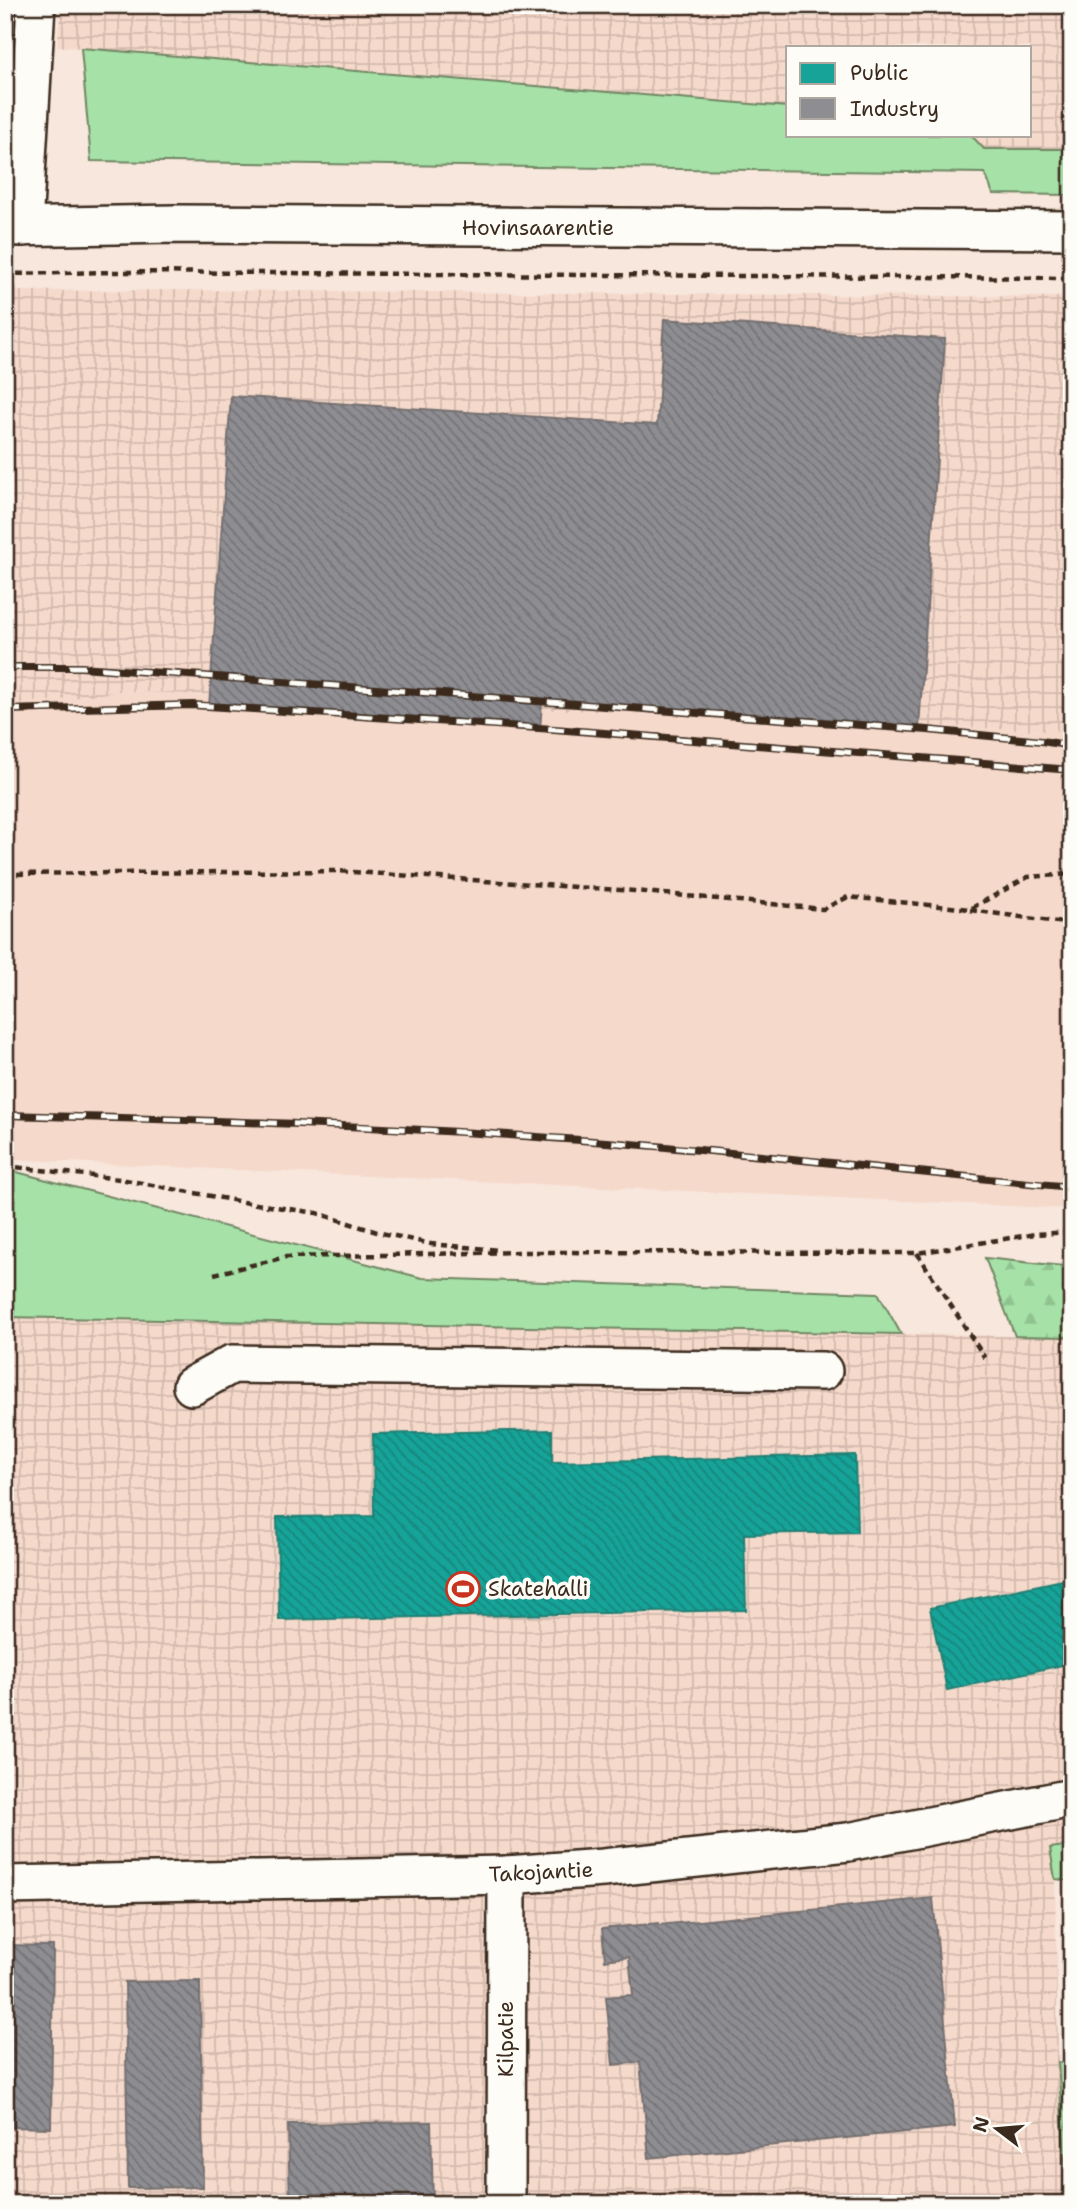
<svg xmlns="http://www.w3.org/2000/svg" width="1077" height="2209" font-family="'Shantell Sans',sans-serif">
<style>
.built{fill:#f5d9cb}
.industrial{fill:url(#industrial-grid)}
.grass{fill:#a6e2a8;stroke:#708663;stroke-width:2}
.forest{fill:url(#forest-firs);stroke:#708663;stroke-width:2}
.public{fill:url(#public-back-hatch);stroke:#227f73;stroke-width:2}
.industry{fill:url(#industry-back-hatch);stroke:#746f6f;stroke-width:2}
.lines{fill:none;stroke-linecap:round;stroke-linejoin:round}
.minor-casing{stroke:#3b2a1e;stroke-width:42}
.path{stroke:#3b2a1e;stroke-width:4.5;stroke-dasharray:7 5;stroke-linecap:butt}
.minor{stroke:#fdfcf7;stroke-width:37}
.rail-casing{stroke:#3b2a1e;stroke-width:8}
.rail{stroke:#fdfcf7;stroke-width:5;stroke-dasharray:16;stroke-linecap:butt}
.labels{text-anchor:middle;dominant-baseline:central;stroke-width:7;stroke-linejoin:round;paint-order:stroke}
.street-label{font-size:21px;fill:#3b2a1e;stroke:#fdfcf7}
.poi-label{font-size:21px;fill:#3b2a1e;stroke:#fdfcf7;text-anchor:start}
</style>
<defs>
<pattern id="industrial-grid" width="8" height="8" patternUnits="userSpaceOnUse" patternTransform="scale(1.75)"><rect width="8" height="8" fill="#f5d9cb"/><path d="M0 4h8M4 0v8" fill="none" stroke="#d3baae"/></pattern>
<pattern id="forest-firs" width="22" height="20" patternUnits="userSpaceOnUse" patternTransform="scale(1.75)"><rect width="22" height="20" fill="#a6e2a8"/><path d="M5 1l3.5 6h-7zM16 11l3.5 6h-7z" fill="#90c290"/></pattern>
<pattern id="public-back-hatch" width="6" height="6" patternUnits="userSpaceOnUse" patternTransform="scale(1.75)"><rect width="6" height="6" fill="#17a398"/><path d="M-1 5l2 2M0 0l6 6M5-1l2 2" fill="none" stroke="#16857b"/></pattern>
<pattern id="industry-back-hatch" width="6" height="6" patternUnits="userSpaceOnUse" patternTransform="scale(1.75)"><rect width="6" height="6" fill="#8d8d92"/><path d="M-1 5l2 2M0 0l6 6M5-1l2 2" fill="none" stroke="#747377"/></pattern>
</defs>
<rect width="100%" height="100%" fill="#f8e7dd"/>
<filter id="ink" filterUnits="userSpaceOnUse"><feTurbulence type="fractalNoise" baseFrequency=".0143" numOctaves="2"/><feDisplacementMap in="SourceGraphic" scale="14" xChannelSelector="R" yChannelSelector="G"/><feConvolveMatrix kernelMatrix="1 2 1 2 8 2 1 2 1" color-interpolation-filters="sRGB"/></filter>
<g filter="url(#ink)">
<path class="built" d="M122 691 1072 732V1209L5 1159V707Z"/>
<g class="industrial">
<path d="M61 5H1072V149H984L971 135H1030V47H788V107L57 46Z"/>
<path d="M175 290 1072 297V732L122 691 5 707V291Z"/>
<path d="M5 1317 1072 1337V1845L1050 1848 1055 1879 1058 2061 1068 2204H5Z"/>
</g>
<g class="grass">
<path d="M81 48 788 107V135H971L984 149H1072V195L993 194 985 173 91 161Z"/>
<path d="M5 1169 422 1278 878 1293 901 1334 5 1317Z"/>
</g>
<g class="forest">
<path d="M985 1258 1072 1267V1337L1015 1336Z"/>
<path d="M1072 1845V1881L1055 1879 1050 1848Z"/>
<path d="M1058 2062 1072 2066V2204H1068Z"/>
</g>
<g class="public">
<path d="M552 1430V1462L855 1455 857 1532 744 1534 746 1610 279 1620 277 1517 374 1516 373 1434Z"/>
<path d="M1072 1578V1663L947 1690 930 1608Z"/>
</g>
<g class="industry">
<path d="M664 319 945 339 919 728 542 702 540 730 209 707 231 396 657 425Z"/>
<path d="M933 1898 955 2127 649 2158 640 2062 613 2065 606 1997 633 1995 629 1957 605 1960 602 1929 658 1923V1925Z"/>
<path d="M5 1945 53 1946 51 2128 5 2127Z"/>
<path d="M200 1981 203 2187 128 2188 125 1982Z"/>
<path d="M431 2122 433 2204H290L288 2124Z"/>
</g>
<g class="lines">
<g class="minor-casing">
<g id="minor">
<path d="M5 227 174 224 1072 230"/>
<path d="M23 227 36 5"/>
<path d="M192 1386 232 1364 823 1371"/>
<path d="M5 1885 507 1875 603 1868 848 1842 1072 1798"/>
<path d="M506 2204 507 1875"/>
</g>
</g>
<g class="path">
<path d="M5 274 116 272 1072 278"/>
<path d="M5 874 338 871 634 891 823 909 848 897 970 909 1028 877 1072 874"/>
<path d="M970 910 1072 924"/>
<path d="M5 1166 120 1179 243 1202 317 1213 377 1232 431 1244 499 1250"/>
<path d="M917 1253 985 1358"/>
<path d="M214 1274 286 1257 524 1252 917 1253 1035 1234 1072 1232"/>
</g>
<use href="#minor" class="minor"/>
<g class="rail-casing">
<g id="rail">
<path d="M5 667H81L928 730 1042 741 1072 746"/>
<path d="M5 710 193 705 554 729 1072 770"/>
<path d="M5 1115C206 1120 406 1126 606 1142 762 1154 917 1173 1072 1187"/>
</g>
</g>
<use href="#rail" class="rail"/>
</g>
</g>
<defs>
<g id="stadium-ring" transform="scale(1.75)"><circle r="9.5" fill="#fdfcf7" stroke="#c8321e" stroke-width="1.5"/><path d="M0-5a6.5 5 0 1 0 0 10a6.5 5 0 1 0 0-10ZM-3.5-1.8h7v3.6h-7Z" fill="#c8321e"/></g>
</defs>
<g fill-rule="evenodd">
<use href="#stadium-ring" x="463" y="1589"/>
</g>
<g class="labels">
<g class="street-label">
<text x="538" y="228">Hovinsaarentie</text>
<text transform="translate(541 1872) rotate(-3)">Takojantie</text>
<text transform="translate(506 2039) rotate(-90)">Kilpatie</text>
</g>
<g class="poi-label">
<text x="488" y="1589">Skatehalli</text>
</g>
</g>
<rect width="1077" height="2209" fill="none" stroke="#fdfcf7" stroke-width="28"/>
<rect x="14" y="14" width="1049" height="2181" fill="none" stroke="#3b2a1e" stroke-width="2.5" filter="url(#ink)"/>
<rect x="786" y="46" width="245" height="91" fill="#fdfcf7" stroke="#afa8a0" stroke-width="2"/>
<rect x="800" y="63" width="35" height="21" fill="#17a398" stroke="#afa8a0" stroke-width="2"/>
<text x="850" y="80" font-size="21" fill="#3b2a1e">Public</text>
<rect x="800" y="98" width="35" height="21" fill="#8d8d92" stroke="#afa8a0" stroke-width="2"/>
<text x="850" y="116" font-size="21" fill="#3b2a1e">Industry</text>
<g transform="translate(997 2129) rotate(286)" stroke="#fdfcf7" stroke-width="5" paint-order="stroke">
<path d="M0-5L12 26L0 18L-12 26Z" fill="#3b2a1e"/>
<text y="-10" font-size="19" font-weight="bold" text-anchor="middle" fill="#3b2a1e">N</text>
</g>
</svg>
